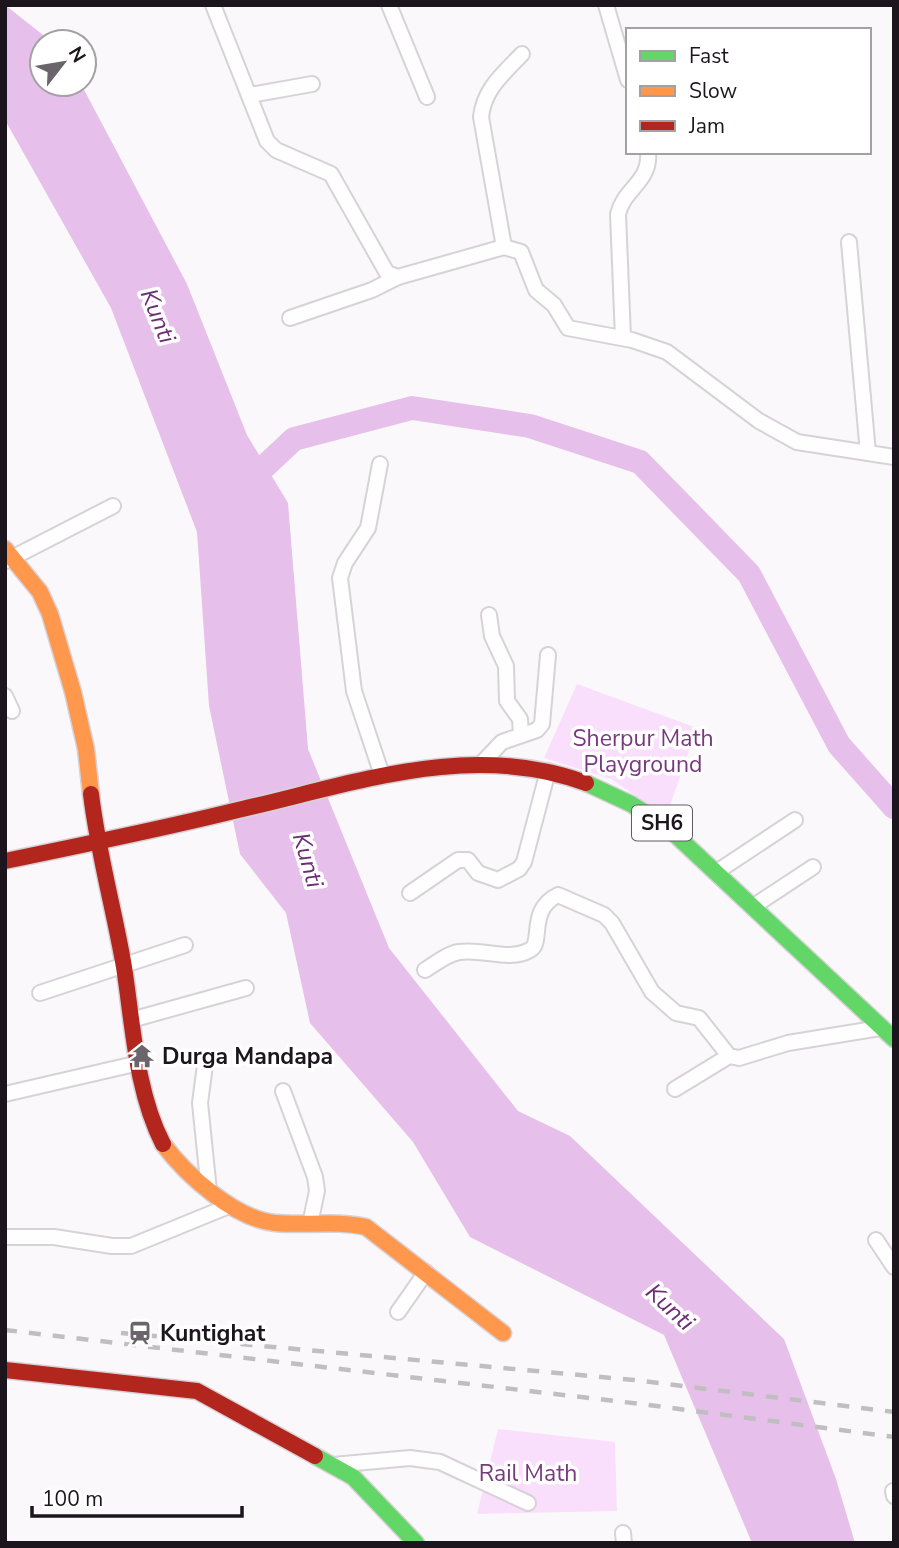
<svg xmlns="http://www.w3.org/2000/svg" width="899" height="1548" font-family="'Nunito Sans',sans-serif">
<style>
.green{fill:#fadffd}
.water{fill:#e6c0ea}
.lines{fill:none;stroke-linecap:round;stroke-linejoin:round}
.river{stroke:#e6c0ea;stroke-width:24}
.street-casing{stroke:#d7d2d8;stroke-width:18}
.fast-casing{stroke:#d7d2d8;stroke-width:19}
.slow-casing{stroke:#d7d2d8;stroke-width:19}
.jam-casing{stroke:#d7d2d8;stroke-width:19}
.street{stroke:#fefefe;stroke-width:14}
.fast{stroke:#63d668;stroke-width:16}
.slow{stroke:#ff974d;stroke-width:16}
.jam{stroke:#b3261e;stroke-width:16}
.rail{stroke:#c0bec0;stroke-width:4.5;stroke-dasharray:12 12;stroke-linecap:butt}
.labels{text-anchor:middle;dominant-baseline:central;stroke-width:7;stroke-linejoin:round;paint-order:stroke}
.shield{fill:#fff;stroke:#605b61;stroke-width:2}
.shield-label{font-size:21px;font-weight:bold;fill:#1c151d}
.park-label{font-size:23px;fill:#78397f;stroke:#fff}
.poi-label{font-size:23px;font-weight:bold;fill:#1c151d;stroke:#fff;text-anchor:start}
.water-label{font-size:24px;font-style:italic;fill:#6d2f74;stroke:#fff}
</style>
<rect width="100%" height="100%" fill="#fbf8fb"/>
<g class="green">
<path d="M577 684 697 728 666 817 611 779 544 758Z"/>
<path d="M498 1429 615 1442 617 1511 477 1514Z"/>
</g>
<path class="water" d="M5 5 52 42H42V84H81L187 284 247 435 288 503 308 749 389 948 518 1111 570 1136 784 1339 836 1479 855 1543H752L664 1335 470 1237 413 1142 310 1023 286 913 240 854 209 706 197 532 111 308 5 120Z"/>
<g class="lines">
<path class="river" d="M247 490 248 482 294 439 412 408 530 426 640 462 749 574 839 745 894 807"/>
<g class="street-casing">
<g id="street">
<path d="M213 5 267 141 276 150 331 174 387 273 398 277 504 247 521 252 536 290 554 305 568 328 632 340 667 352 759 421 797 442 894 457"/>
<path d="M389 5 427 97"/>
<path d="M606 5 628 80"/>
<path d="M250 95 312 84"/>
<path d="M849 242 868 453"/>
<path d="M504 247 481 117C484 89 503 74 522 54"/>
<path d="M290 318 372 290 398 277"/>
<path d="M623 338 618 214C624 188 651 182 648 152"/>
<path d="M380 464 368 528 345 563 340 578 354 691 382 775"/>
<path d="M6 561 113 506"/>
<path d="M489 615 492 636 506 666 507 701 520 719 521 735"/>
<path d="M5 696 12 711"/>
<path d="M482 763 502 742 537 730 542 724 548 655"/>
<path d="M718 871 795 820"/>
<path d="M410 893 458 860H468L478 873 498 880 519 869 524 862 548 771"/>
<path d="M754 906 813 867"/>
<path d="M425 970C436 963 447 954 459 952 483 948 508 962 530 950 544 943 527 910 558 895L604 915 612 923 652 992 676 1013 699 1018 729 1056 739 1058 788 1043 880 1028"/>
<path d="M40 993 185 945"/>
<path d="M131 1020 246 988"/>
<path d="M205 1065 200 1103 209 1191"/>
<path d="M675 1089 729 1056"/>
<path d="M283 1091 315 1177 317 1191 310 1224"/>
<path d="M5 1094 139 1063"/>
<path d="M5 1237H54L112 1246H131L229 1206"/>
<path d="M876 1240 894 1267"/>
<path d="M398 1312 426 1272"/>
<path d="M333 1465 410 1458 440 1462 528 1503"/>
<path d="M893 1491 894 1496"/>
<path d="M623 1533 624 1543"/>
</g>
</g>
<g class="fast-casing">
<g id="fast">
<path d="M586 783 631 804 666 826 894 1039"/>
<path d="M315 1456 353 1477 416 1543"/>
</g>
</g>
<g class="slow-casing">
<g id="slow">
<path d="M5 549 40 592 50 614 73 692 86 749 91 794"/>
<path d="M163 1144C186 1175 235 1219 275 1223 305 1226 336 1220 366 1227L503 1333"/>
</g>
</g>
<g class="jam-casing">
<g id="jam">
<path d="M91 794C98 853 114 909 124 967 133 1025 136 1092 163 1144"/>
<path d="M5 861C83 845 161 829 238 810 353 784 470 740 586 783"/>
<path d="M5 1370 197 1391 315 1456"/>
</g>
</g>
<use href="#street" class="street"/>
<use href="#fast" class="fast"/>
<use href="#slow" class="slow"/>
<use href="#jam" class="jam"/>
<g class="rail">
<path d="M5 1330 641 1404 894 1437"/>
<path d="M121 1333 634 1380 894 1412"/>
</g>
</g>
<defs>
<g id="temple-bare" transform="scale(1.89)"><path d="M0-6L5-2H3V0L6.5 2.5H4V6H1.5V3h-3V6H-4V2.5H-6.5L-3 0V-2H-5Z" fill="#6a646b" stroke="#fff" stroke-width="2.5" paint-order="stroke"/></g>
<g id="station-bare" transform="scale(1.89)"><path d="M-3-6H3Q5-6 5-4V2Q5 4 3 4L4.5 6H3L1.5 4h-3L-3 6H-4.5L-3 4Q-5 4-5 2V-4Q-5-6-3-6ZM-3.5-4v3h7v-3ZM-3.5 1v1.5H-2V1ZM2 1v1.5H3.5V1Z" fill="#6a646b" stroke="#fff" stroke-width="2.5" paint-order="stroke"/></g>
</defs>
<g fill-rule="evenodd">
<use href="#temple-bare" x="142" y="1056"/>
<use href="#station-bare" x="140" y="1333"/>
</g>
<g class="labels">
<rect class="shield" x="632" y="805.5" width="60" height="35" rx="5"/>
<g class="shield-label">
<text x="662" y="823">SH6</text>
</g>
<g class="park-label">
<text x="643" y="738">Sherpur Math<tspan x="643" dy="26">Playground</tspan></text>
<text x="528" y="1473">Rail Math</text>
</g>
<g class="poi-label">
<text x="162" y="1056">Durga Mandapa</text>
<text x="160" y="1333">Kuntighat</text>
</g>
<g class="water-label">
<text transform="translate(158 316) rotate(68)">Kunti</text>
<text transform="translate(308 860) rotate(74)">Kunti</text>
<text transform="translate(670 1307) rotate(43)">Kunti</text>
</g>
</g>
<rect width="899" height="1548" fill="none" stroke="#1c151d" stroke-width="14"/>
<rect x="626" y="28" width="245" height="126" fill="#ffffff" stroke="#a4a1a5" stroke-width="2"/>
<rect x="640" y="51" width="35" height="10" fill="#63d668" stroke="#a4a1a5" stroke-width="2"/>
<text x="689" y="63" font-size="21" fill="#1c151d">Fast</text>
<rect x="640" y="86" width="35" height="10" fill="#ff974d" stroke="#a4a1a5" stroke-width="2"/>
<text x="689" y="98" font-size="21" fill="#1c151d">Slow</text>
<rect x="640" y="121" width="35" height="10" fill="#b3261e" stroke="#a4a1a5" stroke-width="2"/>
<text x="689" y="133" font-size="21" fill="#1c151d">Jam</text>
<g transform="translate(63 63) rotate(59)"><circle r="33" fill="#ffffff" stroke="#a4a1a5" stroke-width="2"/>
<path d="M0-5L12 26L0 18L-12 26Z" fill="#6a646b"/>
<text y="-10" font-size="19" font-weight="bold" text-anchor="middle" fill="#1c151d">N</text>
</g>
<path d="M32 1506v10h210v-10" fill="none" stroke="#1c151d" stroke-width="3.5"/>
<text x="42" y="1506" font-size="21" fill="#1c151d" stroke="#ffffff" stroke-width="5" paint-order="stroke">100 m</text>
</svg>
